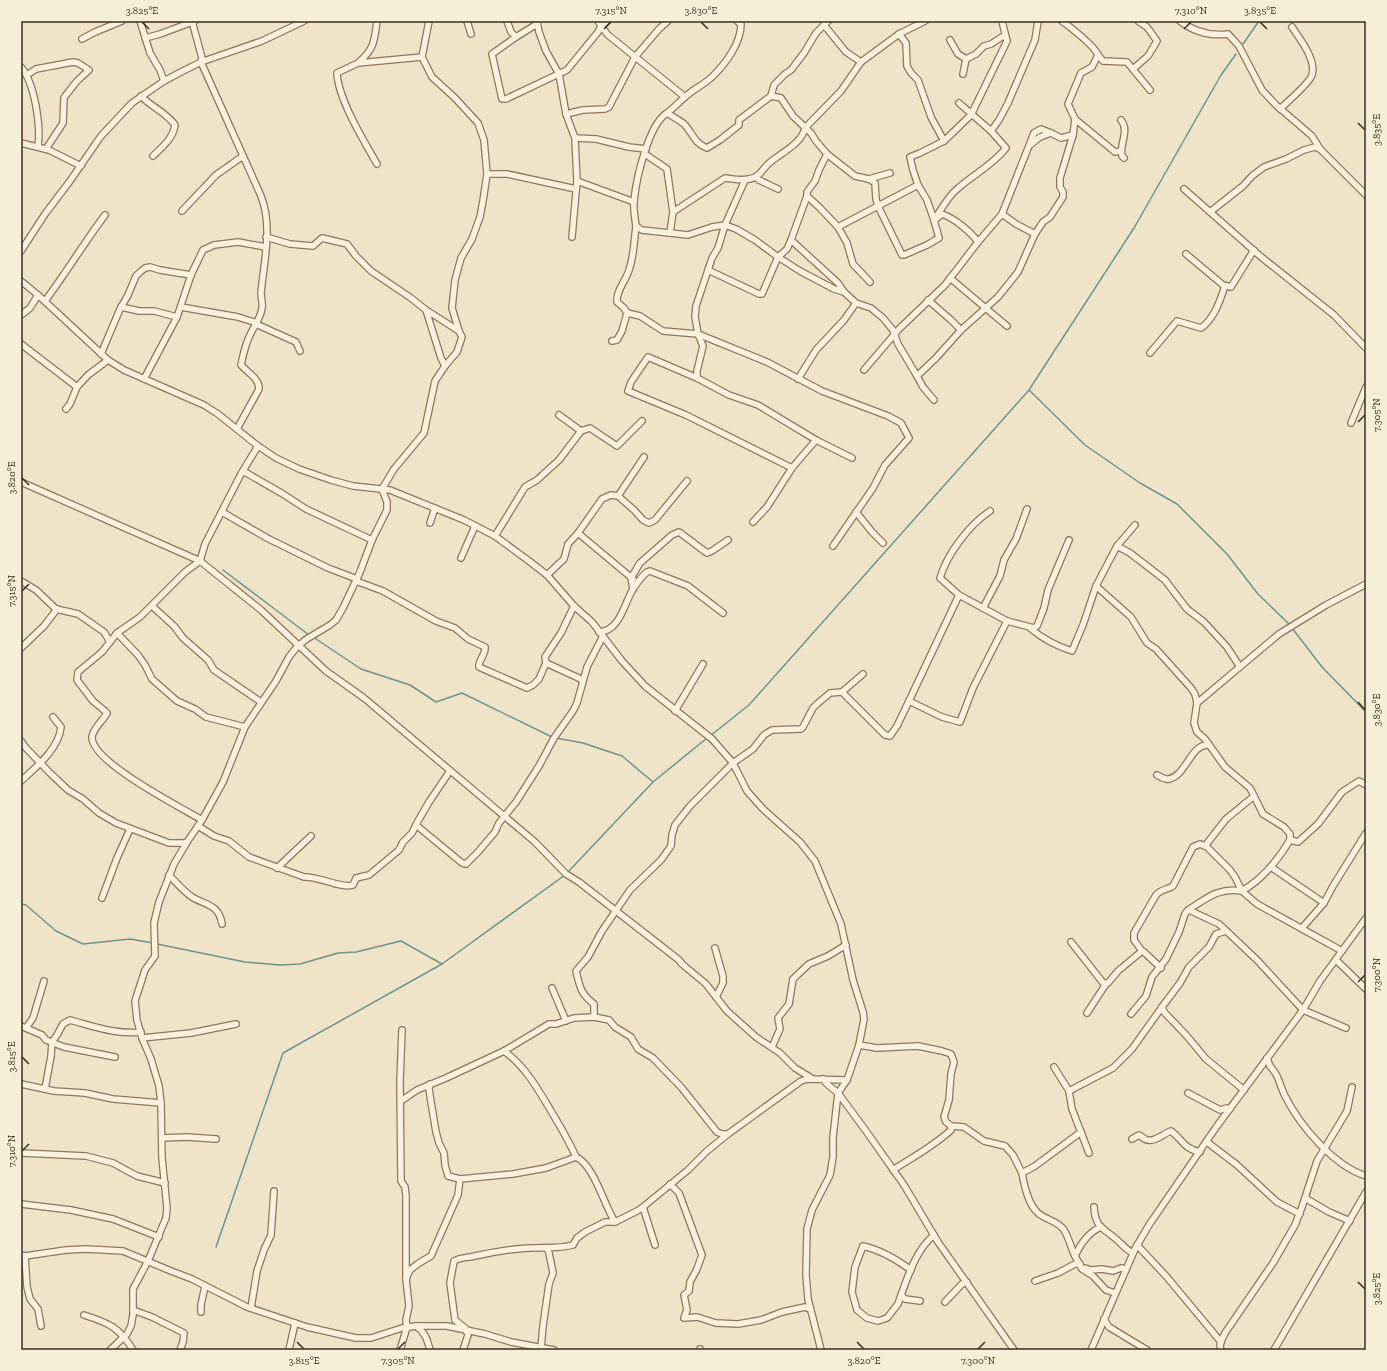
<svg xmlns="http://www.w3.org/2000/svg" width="1387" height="1371" font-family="'Zilla Slab',serif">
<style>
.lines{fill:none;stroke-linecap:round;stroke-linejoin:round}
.stream{stroke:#6f938a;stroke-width:1.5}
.minor-casing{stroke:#8d765c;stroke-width:8}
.minor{stroke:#faf1dc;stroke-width:5.5}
.ticks{fill:none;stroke:#3d2e20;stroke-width:1.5}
.neatline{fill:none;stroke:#3d2e20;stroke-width:1.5}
.ticks-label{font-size:10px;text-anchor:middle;fill:#3d2e20}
</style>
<rect width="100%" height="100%" fill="#f0e4c8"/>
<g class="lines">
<g class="stream">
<path d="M1243 44 1259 21"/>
<path d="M1029 390 1085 445 1140 483 1177 504 1227 554 1258 594 1290 625"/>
<path d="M223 570 309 635"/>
<path d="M1292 628 1322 667 1366 712"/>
<path d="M313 637 361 669 410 685 436 702 462 693 552 737"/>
<path d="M710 736 749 705 1029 390 1134 228 1221 75 1236 54"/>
<path d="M556 738 583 743 622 756 653 782"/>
<path d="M568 872 653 782 707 738"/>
<path d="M21 904 26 905 56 931 83 944 130 939 153 943"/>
<path d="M157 944 245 962 280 965 300 964 338 953 356 952 401 941 442 964"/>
<path d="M216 1247 283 1053 442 964 565 875"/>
</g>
<g class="minor-casing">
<g id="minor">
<path d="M140 21 150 53 160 70 164 81"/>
<path d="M192 21 202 58 201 62 261 196C273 227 264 260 261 293 261 298 263 303 262 308 261 317 255 325 251 333 246 342 243 355 241 365 248 373 259 378 259 389L237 429"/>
<path d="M377 21C374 42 375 48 358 63L422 57"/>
<path d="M467 21 471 34"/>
<path d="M507 21 511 32 516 37 537 24"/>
<path d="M537 21 539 32 546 51 559 74 566 114 575 138 577 181 572 237"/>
<path d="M598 21 601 26 607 21"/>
<path d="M828 21 816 33 804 53 791 70 785 74 774 85 771 96 739 120V125L720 140 707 148C695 144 693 134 685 125 680 120 673 117 667 113 648 125 636 180 634 201 633 209 635 218 636 226L642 230 688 235 712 227 725 225 736 229 755 240 778 257 800 271 834 289 844 292"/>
<path d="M1180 21C1194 32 1211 36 1228 34L1239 46 1262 90 1276 105 1312 136 1320 149"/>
<path d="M824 25 846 52 861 62"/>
<path d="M899 34 906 43 907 66 911 73 918 80 931 117 944 141"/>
<path d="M516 37 492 54 502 99H506L567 70 598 32 601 26 608 35 685 97"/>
<path d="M145 38 160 34 195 21"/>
<path d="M82 39 95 32 122 21"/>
<path d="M950 40 958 54 966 59 976 54 984 46 991 44 1005 35"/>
<path d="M1098 55 1103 61 1127 62 1150 90"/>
<path d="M358 63 337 73C338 99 364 141 377 164"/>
<path d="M21 67C35 84 41 126 38 147"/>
<path d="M1133 69 1148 56 1157 41 1147 27 1138 21"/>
<path d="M963 74 966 59"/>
<path d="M27 75 36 69 73 62 78 63 89 70 77 81 66 95 64 98 63 123 46 149"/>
<path d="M141 96C151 107 166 112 175 125 173 139 162 147 153 156"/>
<path d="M771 96 781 98 793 116 811 133 816 141 827 154 855 176 869 179 875 183 876 199 878 206 838 227"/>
<path d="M959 103 991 131 999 120 1008 103 1035 40 1038 21"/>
<path d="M1280 109C1288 101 1309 84 1312 75 1317 60 1299 38 1292 27"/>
<path d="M667 113C674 108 679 102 686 96 694 89 705 84 713 76 726 63 741 43 741 24L737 21"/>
<path d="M566 114 583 110 605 109 609 107 635 57 659 29 668 21"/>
<path d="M1075 119 1115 152 1121 151"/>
<path d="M1121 120C1130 131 1119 144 1122 156L1124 158"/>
<path d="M991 131 1006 148C992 166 972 175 956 190 947 198 941 210 934 220L927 200 918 185 913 170 910 157 920 153 944 141 971 115 1007 41 1002 21"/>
<path d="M575 138 596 139 629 147 646 149"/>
<path d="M21 143 49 150 81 166"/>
<path d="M1030 145 1040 137 1051 133 1061 138 1073 135"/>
<path d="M645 154 667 169 673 212 670 233"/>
<path d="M487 174H507L576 189"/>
<path d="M756 177 759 180 778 189"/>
<path d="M869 179 890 173"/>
<path d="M745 180 725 225 718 248 712 258 696 306 695 317 698 334 703 346 697 371V378L729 395 758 405 816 440 852 458"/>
<path d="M577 181 634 202"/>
<path d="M1184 189 1260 256 1334 315 1366 348"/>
<path d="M807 196 820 208 838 227 847 243 853 264 870 282"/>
<path d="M182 211 216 175 243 156"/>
<path d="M673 212 725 178C734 179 746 182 755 177 760 175 764 168 768 164 779 154 802 144 805 128L841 91 861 62 899 34 925 21"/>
<path d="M1210 212 1243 186 1252 176 1264 167 1286 159 1304 150 1315 147 1320 149 1366 195"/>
<path d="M1002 214 1016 224 1035 234"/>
<path d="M266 237 290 244 313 246 322 238 347 244 356 256 371 271 411 298 426 310"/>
<path d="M791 240 838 283 844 292 856 303 871 308 883 318 893 330 898 344 917 376"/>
<path d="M978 242 1002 214 1034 133 1041 129 1051 133"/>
<path d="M21 251 45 214 70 181 101 136 132 103 164 81 181 72 201 62 262 41 304 21"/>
<path d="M1186 254 1223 285 1231 287 1254 250"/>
<path d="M708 270 759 294H762L778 257 787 249 791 240 807 196V192L815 181 819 170 827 154"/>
<path d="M950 278 1007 326"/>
<path d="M21 281 38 295 108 360 124 370 204 405 218 414 258 446 276 458 299 469 331 480 353 486 390 490 464 520 495 536 529 561 547 575 574 606 592 622 622 661 645 686 712 739 733 763 747 791 763 809 800 842 815 861 841 924 853 980 863 1012 864 1019 859 1045 847 1080 838 1093 833 1137V1157L830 1175 812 1210 807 1229 806 1275 808 1299 821 1350"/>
<path d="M928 300 951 320 961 330"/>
<path d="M45 301C66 273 84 243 105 215"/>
<path d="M121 307 139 311H154L177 317"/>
<path d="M181 307 238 317 257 323"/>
<path d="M627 313 624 308 617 302C616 290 626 281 629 270 634 256 634 241 636 226"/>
<path d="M21 315 30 308 38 295"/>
<path d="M256 324 296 342 300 351"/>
<path d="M612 341 617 340 622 331 627 313 640 316 663 331 698 334 767 362 822 391 888 416 901 423 909 438 885 465 873 488 833 546"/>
<path d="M21 344 77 387 88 375 108 360"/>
<path d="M1150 353 1177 321 1201 328C1214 319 1220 301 1225 286"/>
<path d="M101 354 120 309 128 295 136 276 139 273 145 268 150 267 160 270 191 275"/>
<path d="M445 366 441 358 426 310 459 331"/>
<path d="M864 370 899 329 945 285 978 242C971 232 954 218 942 214L934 220 939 238 927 245 904 255H902L878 206 918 185"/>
<path d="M697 378 648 357 631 382 628 391 686 415 792 468"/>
<path d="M144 379 177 317 191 275 203 250 214 245 238 242 266 247"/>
<path d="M798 379 816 350 844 320 856 303"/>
<path d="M934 400 923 387 917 376 936 358 961 330 998 297 1018 272 1035 234 1043 222 1050 217 1063 197V192L1060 187V178L1073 135 1075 119 1068 104 1081 73 1092 67 1098 55C1094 45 1071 28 1062 21"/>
<path d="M66 409 70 404 77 387"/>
<path d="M1351 423 1366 387"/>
<path d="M581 431 590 428 617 446 642 421"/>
<path d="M243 471 283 494 306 509 372 540"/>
<path d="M21 482 200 561 261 610 326 671 364 698 535 842 566 874 579 882 679 960 682 964 706 984 727 1011 756 1037 780 1053 795 1068 813 1079"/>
<path d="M618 496 644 457"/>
<path d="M990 511C969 525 947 554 940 578L959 595 1007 621 1034 628 1037 626 1044 608 1048 590 1069 540"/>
<path d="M222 512 267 538 328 568 357 579"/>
<path d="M856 512 872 532 883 543"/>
<path d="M753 522 767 507 792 468 816 440"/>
<path d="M430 523 435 508"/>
<path d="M578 533 633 579"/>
<path d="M495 536 525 487 537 480 559 460 581 431 559 415"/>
<path d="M1117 546 1130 553 1165 580 1187 609 1204 622 1227 647 1240 667"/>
<path d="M461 558 475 526"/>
<path d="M547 575 564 559 568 544 578 533 602 499 611 495 618 496 634 510 643 520 649 523 655 520 687 481"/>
<path d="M21 581 36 590 56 609 78 614 104 632 110 642"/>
<path d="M356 581 383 591 436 621 455 628 468 639 485 647C486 655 478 660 479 667L527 688 533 685 539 679 546 663 545 657 561 633 574 606"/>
<path d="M633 589 631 578 640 563 672 535 679 532 707 553 712 551 728 540"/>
<path d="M152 606 174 626 183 638 208 660 214 670 261 702"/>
<path d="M983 608 1000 576 1004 560 1016 539 1027 509"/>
<path d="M1030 628C1043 639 1056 646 1072 651L1083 625 1096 586"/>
<path d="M599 632C620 631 624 604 633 589 637 583 642 576 647 572L650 571 688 586 723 613"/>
<path d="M117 633 138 655 145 665 152 679 177 701 195 709 206 717 245 727"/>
<path d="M21 648 44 626 57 609"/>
<path d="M546 663 583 680"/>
<path d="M842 692 885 735 890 736 897 726 909 701 959 595"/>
<path d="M909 701 942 717 960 722 973 688 1007 621"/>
<path d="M1197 703 1279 634 1326 605 1366 584"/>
<path d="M675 711 703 664"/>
<path d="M21 741 26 748 50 773 68 790 83 799 99 813 116 823 169 843H184L187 842"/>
<path d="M1157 775C1161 777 1165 780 1169 779 1186 776 1191 743 1209 745"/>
<path d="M21 781C36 767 59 749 61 727L53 717"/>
<path d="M202 820C182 808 91 762 92 737 93 728 103 721 107 713L105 711 93 701 77 680 78 672 102 652 117 633 140 617 185 572 200 561 205 544 241 474 258 446"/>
<path d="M416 825 462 863 466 864 478 852 495 832 499 823 516 802 539 766 554 738 573 711 577 703 587 667 603 636"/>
<path d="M198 826 214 836 229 841 249 857 304 877C319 876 341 889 353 885L356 878 369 875 399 850 403 842 412 833 418 821 429 802 450 771"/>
<path d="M1290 840 1298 842 1318 824 1342 792 1359 781 1366 785"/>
<path d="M1205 846 1226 819 1254 796"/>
<path d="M1271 867 1324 903"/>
<path d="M277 868 311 836"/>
<path d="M169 875C176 882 183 891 192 897 205 905 219 904 222 924"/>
<path d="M102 898 117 858 130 829"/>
<path d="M1189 910 1219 924 1257 960 1303 1010 1346 1028"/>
<path d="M1302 928 1324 903 1333 886 1366 833"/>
<path d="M1226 931 1216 934 1209 947 1189 967 1180 983 1162 1007 1164 1012 1186 1035 1206 1059 1244 1090"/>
<path d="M1071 942 1104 984 1108 983 1118 971 1142 951 1144 952 1161 968"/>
<path d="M715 948 723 976V983L716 997"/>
<path d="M1142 951 1134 940V933L1156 895C1161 889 1167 890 1173 886L1193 847 1200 844 1207 847 1230 870 1235 877 1242 891 1257 904 1342 951"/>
<path d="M1336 960 1366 989"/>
<path d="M552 988 566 1021"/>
<path d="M1087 1013 1106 984"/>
<path d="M1131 1014 1146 996 1152 977 1166 959 1179 932 1185 914 1188 910C1207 898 1219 887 1242 891 1263 879 1278 860 1290 840V834L1284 827 1263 814 1250 788 1225 767 1205 739 1197 732 1194 723 1197 703 1195 694 1191 688 1156 649 1147 643 1131 617 1096 586 1117 546 1135 525"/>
<path d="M594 1017V1004C581 994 580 988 576 971L588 957 602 931 630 890 661 860 671 846 672 835 675 825 690 806 733 763 753 749 764 735 767 733 772 730 801 729 803 727 813 708 817 704 830 693 842 692 863 674"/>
<path d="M21 1026 42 1035 46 1040 64 1047 115 1057"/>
<path d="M26 1028 33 1018 44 981"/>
<path d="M142 1038 191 1033 236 1024"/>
<path d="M859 1045 877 1048 918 1046 942 1051 951 1054 954 1062 951 1074 949 1100 944 1117 946 1122 951 1126 964 1127 984 1141 1005 1146 1013 1155 1022 1173"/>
<path d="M772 1047 780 1029 778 1018 789 1004 793 979 809 964 828 956 846 945"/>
<path d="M1267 1058C1268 1060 1269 1064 1270 1066 1273 1070 1275 1072 1277 1076 1280 1083 1282 1090 1285 1096 1300 1126 1334 1166 1366 1176"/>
<path d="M1054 1067 1069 1091 1113 1068 1132 1049 1162 1007"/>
<path d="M823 1079 827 1084 838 1093 866 1131 904 1185 938 1242 1014 1350"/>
<path d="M21 1084 54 1091 85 1093 113 1099 161 1103"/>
<path d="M430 1084 429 1089 431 1102 436 1132 439 1143 444 1153 445 1165 448 1176 460 1179"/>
<path d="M45 1089 51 1056 52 1042 57 1035 63 1024 70 1020C93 1026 117 1035 141 1032"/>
<path d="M1069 1091 1072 1109 1089 1153"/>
<path d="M1188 1093 1220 1110 1227 1108 1230 1109"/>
<path d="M401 1101 417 1090 446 1078 504 1051 549 1024H556L574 1018 594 1017 609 1020 615 1027 631 1037 638 1049 653 1058 681 1087 717 1132 722 1134H728L801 1081 807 1079 847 1080"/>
<path d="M1081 1132 1035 1166 1022 1173C1024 1185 1029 1205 1038 1213 1046 1220 1058 1221 1064 1230 1069 1238 1071 1248 1075 1256 1080 1245 1089 1232 1101 1227"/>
<path d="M162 1138 187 1137 216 1139"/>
<path d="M1132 1139 1139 1135C1141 1136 1143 1138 1145 1139 1153 1144 1164 1133 1171 1131 1183 1140 1184 1149 1200 1152"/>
<path d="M1207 1142 1237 1165 1277 1202 1300 1214"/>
<path d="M21 1153 86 1156 113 1163 137 1176 165 1183"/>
<path d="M576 1157C594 1165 604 1205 615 1222L637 1211 643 1207 688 1170 707 1151 728 1134"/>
<path d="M893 1170C913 1157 934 1146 951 1130V1126"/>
<path d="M670 1184 679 1193 702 1255 697 1269 690 1282 689 1291 684 1295 687 1310 684 1318 697 1317 716 1323 738 1324 761 1320 782 1312 805 1307 810 1309"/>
<path d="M1305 1198 1329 1212 1350 1221"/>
<path d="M21 1204 71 1210 113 1219 159 1237"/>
<path d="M643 1207 655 1245"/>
<path d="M1094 1207C1095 1227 1103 1228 1116 1239 1122 1244 1126 1250 1133 1253"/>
<path d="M1137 1245 1166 1276 1221 1342"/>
<path d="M21 1255 25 1256 66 1250 86 1249 123 1251 171 1271 192 1279 247 1307 307 1327 356 1338H371L402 1328 416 1326H447L485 1334 511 1342 554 1350"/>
<path d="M25 1256 27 1287 30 1299 38 1309 41 1326"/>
<path d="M1075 1256 1082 1269 1093 1276 1106 1290 1115 1293"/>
<path d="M1085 1268 1091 1270 1102 1269 1113 1271 1121 1268 1126 1269"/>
<path d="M406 1279 410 1270 419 1263 431 1256 458 1195 460 1179 513 1174 546 1168 576 1157C569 1141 560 1126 551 1111 538 1089 525 1066 504 1051"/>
<path d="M1035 1281 1058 1273 1075 1264H1080"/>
<path d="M901 1295 898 1304 887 1318 878 1321 867 1318 857 1310 852 1292 855 1267 863 1246C881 1250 896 1259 911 1270"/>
<path d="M920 1301 905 1299 901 1295C909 1274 916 1250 934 1235"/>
<path d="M945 1302 962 1284 967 1282"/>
<path d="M251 1308 257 1271 264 1250 271 1235 274 1191"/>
<path d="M133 1310 152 1317 184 1333 183 1342 180 1350"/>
<path d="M201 1312V1305L205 1286"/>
<path d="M84 1315C109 1323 119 1327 133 1350"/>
<path d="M1104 1319 1109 1327 1147 1350"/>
<path d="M416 1326C425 1332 427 1339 430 1350"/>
<path d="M541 1348 543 1326 549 1284 553 1273 549 1253 547 1248"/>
<path d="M700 1349V1350"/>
<path d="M110 1350 127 1334 131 1326 133 1315V1289L148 1261 166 1218 167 1208 162 1158 161 1103 159 1086 151 1059 142 1038 137 1020 135 1001 145 970 155 956 154 923 159 902 174 864 187 842 202 820 223 782 245 727 276 681 289 657 296 648 305 640 330 625 336 620 343 608 360 572 372 540 387 510V502L382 489 394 469 424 433 435 381 445 366 457 352 462 337 459 331 452 308 455 280 461 258 472 239 480 217 483 201 487 174 484 140 478 123 455 98 432 77 422 57 429 21"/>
<path d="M289 1350 295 1323"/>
<path d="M400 1350 407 1327 406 1320 409 1306 406 1279V1196L405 1187 401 1181 400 1081 402 1030"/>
<path d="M463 1350 468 1335 466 1329 455 1320 450 1283 454 1261C461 1257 467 1258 475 1256 493 1252 511 1249 530 1248 545 1247 558 1249 573 1245L577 1238 585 1232 605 1222H615"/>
<path d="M1091 1350 1135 1249 1149 1225 1217 1126 1303 1010 1320 981 1366 918"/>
<path d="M1221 1350C1218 1344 1223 1338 1225 1333L1273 1263 1295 1225 1302 1207 1317 1161 1347 1111 1352 1087"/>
<path d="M1274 1350 1366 1192"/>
</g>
</g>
<use href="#minor" class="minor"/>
</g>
<path class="ticks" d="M142 22 149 29M701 22 708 29M1260 22 1267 29M604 29 611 22M1184 29 1191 22M1358 123 1365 130M1358 422 1365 415M22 478 29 485M22 591 29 584M1358 702 1365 710M1358 982 1365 975M22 1057 29 1064M22 1151 29 1144M1358 1282 1365 1289M297 1342 304 1349M857 1342 864 1349M398 1349 405 1342M978 1349 985 1342"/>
<rect width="1387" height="1371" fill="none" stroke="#f7eed8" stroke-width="44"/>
<rect x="22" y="22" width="1343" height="1327" class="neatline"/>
<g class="ticks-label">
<text x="142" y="14">3.825°E</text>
<text x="611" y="14">7.315°N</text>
<text x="701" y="14">3.830°E</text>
<text x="1191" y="14">7.310°N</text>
<text x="1260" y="14">3.835°E</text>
<text transform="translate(1376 130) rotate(-90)" y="4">3.835°E</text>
<text transform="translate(1376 415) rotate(-90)" y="4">7.305°N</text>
<text transform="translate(11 478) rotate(-90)" y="4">3.820°E</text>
<text transform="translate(11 591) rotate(-90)" y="4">7.315°N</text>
<text transform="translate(1376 710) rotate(-90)" y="4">3.830°E</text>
<text transform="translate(1376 975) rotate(-90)" y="4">7.300°N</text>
<text transform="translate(11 1057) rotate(-90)" y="4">3.815°E</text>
<text transform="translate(11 1151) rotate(-90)" y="4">7.310°N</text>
<text transform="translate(1376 1289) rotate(-90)" y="4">3.825°E</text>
<text x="304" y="1364">3.815°E</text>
<text x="398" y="1364">7.305°N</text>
<text x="864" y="1364">3.820°E</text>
<text x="978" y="1364">7.300°N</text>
</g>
</svg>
